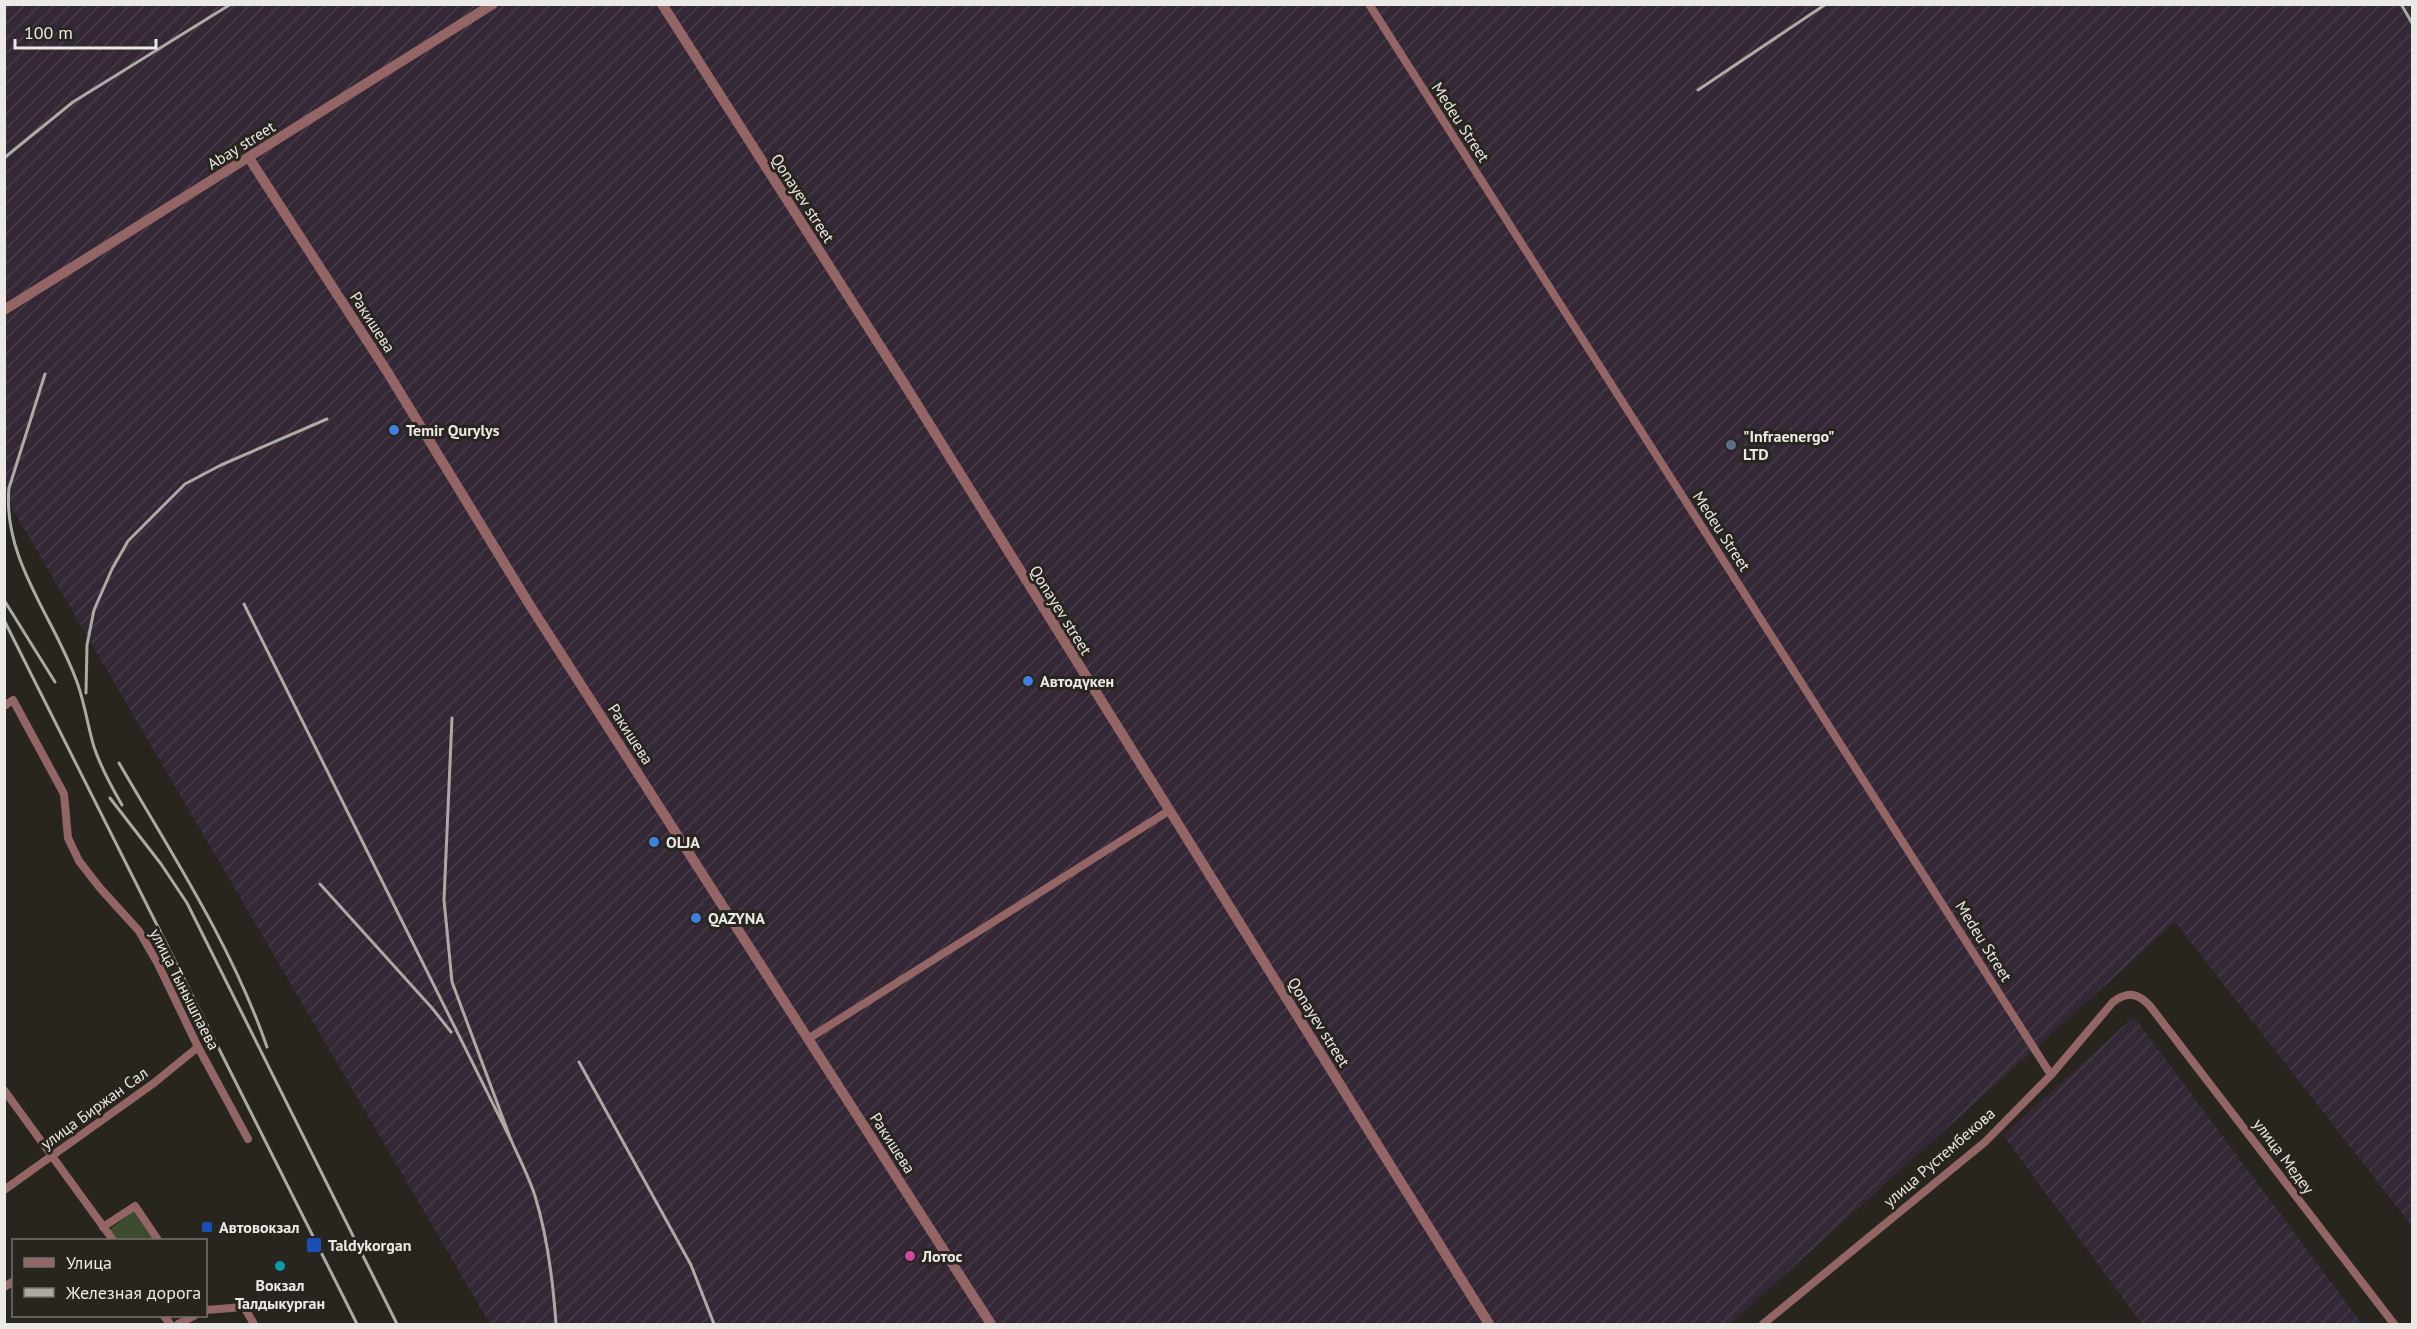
<svg xmlns="http://www.w3.org/2000/svg" width="2417" height="1329" font-family="'PT Sans',sans-serif">
<style>
.industrial{fill:url(#industrial-furrows)}
.grass{fill:#3b4d2e}
.lines{fill:none;stroke-linecap:round;stroke-linejoin:round}
.minor{stroke:#936565;stroke-width:8}
.tertiary{stroke:#936565;stroke-width:10}
.rail{stroke:#acaaa5;stroke-width:3}
.shop-dot{fill:#3f7fe0;stroke:#28251f;stroke-width:2}
.service-dot{fill:#5c6f8a;stroke:#28251f;stroke-width:2}
.transit-dot{fill:#1a4fb4;stroke:#28251f;stroke-width:2}
.hotel-dot{fill:#d1479c;stroke:#28251f;stroke-width:2}
.culture-dot{fill:#0f9aa8;stroke:#28251f;stroke-width:2}
.labels{text-anchor:middle;dominant-baseline:central;stroke-width:6;stroke-linejoin:round;paint-order:stroke}
.street-label{font-size:16px;fill:#ebe9e5;stroke:#28251f}
.poi-label{font-size:16px;font-weight:bold;fill:#ebe9e5;stroke:#28251f;text-anchor:start}
</style>
<defs>
<pattern id="industrial-furrows" width="10" height="10" patternUnits="userSpaceOnUse" patternTransform="scale(1.5)"><rect width="10" height="10" fill="#342836"/><path d="M-1 1l2-2M0 10L10 0M9 11l2-2" fill="none" stroke="#483d49"/></pattern>
</defs>
<rect width="100%" height="100%" fill="#28251f"/>
<g class="industrial">
<path d="M4 5H2412V1226L2175 922 1730 1324H490L5 496Z"/>
<path d="M2134 1017 2362 1324H2142L2003 1135Z"/>
</g>
<path class="grass" d="M133 1211 153 1240H116L109 1230Z"/>
<g class="lines">
<g class="minor">
<path d="M1369 4 2051 1075"/>
<path d="M4 706 13 700 64 794 68 838 79 861 100 888 139 931 158 964 198 1047 248 1139"/>
<path d="M808 1039 1170 810"/>
<path d="M4 1090 113 1240"/>
<path d="M4 1190 154 1083 198 1047"/>
<path d="M103 1227 135 1206 158 1240"/>
<path d="M4 1287 14 1281"/>
<path d="M206 1310 244 1307 254 1324"/>
<path d="M164 1316 170 1324"/>
<path d="M178 1324 194 1316"/>
<path d="M1763 1324 1985 1142 2051 1075 2113 1002C2128 991 2138 993 2150 1006L2394 1324"/>
</g>
<g class="tertiary">
<path d="M662 4 905 385 1489 1324"/>
<path d="M249 158 388 373 531 607 991 1324"/>
<path d="M4 310 493 4"/>
</g>
<g class="rail">
<path d="M2401 4 2412 23"/>
<path d="M1698 90 1826 4"/>
<path d="M4 158 73 102 231 4"/>
<path d="M45 374 9 488C2 560 56 620 78 685 85 705 88 727 94 747 101 768 111 786 122 805"/>
<path d="M4 600 55 682"/>
<path d="M244 604 511 1140 452 982 444 900 452 718"/>
<path d="M4 620 357 1324"/>
<path d="M86 693 87 645 94 610 112 569 128 541 185 484 221 465 327 419"/>
<path d="M119 763C173 856 232 946 267 1047"/>
<path d="M110 798 161 864 187 903 397 1324"/>
<path d="M320 884 432 1008 451 1032"/>
<path d="M579 1062 691 1265 714 1324"/>
<path d="M511 1140C519 1158 529 1177 535 1196 548 1238 553 1281 556 1324"/>
</g>
</g>
<g class="shop-dot">
<circle cx="394" cy="430" r="6"/>
<circle cx="1028" cy="681" r="6"/>
<circle cx="654" cy="842" r="6"/>
<circle cx="696" cy="918" r="6"/>
</g>
<circle class="service-dot" cx="1731" cy="445" r="6"/>
<g class="transit-dot">
<rect x="201" y="1221" width="12" height="12" rx="3"/>
<rect x="306" y="1237" width="16" height="16" rx="3"/>
</g>
<circle class="hotel-dot" cx="910" cy="1256" r="6"/>
<circle class="culture-dot" cx="280" cy="1266" r="6"/>
<g class="labels">
<g class="street-label">
<text transform="translate(1461 122) rotate(57)">Medeu Street</text>
<text transform="translate(241 145) rotate(-32)">Abay street</text>
<text transform="translate(803 198) rotate(57)">Qonayev street</text>
<text transform="translate(373 322) rotate(57)">Ракишева</text>
<text transform="translate(1722 531) rotate(57)">Medeu Street</text>
<text transform="translate(1061 610) rotate(58)">Qonayev street</text>
<text transform="translate(631 734) rotate(57)">Ракишева</text>
<text transform="translate(1984 941) rotate(58)">Medeu Street</text>
<text transform="translate(185 989) rotate(63)">улица Тынышпаева</text>
<text transform="translate(1319 1022) rotate(58)">Qonayev street</text>
<text transform="translate(94 1108) rotate(-36)">улица Биржан Сал</text>
<text transform="translate(893 1143) rotate(57)">Ракишева</text>
<text transform="translate(2284 1156) rotate(53)">улица Медеу</text>
<text transform="translate(1939 1157) rotate(-41)">улица Рустембекова</text>
</g>
<g class="poi-label">
<text x="406" y="430">Temir Qurylys</text>
<text x="1743" y="436">"Infraenergo"<tspan x="1743" dy="18">LTD</tspan></text>
<text x="1040" y="681">Автодүкен</text>
<text x="666" y="842">OLJA</text>
<text x="708" y="918">QAZYNA</text>
<text x="219" y="1227">Автовокзал</text>
<text x="328" y="1245">Taldykorgan</text>
<text x="922" y="1256">Лотос</text>
<text x="280" y="1285" text-anchor="middle">Вокзал<tspan x="280" dy="18">Талдыкурган</tspan></text>
</g>
</g>
<rect width="2417" height="1329" fill="none" stroke="#ebe9e5" stroke-width="12"/>
<rect x="12" y="1239" width="195" height="78" fill="#28251f" stroke="#76736e" stroke-width="1.5"/>
<rect x="24" y="1258" width="30" height="9" fill="#936565" stroke="#76736e" stroke-width="1.5"/>
<text x="66" y="1269" font-size="18" fill="#ebe9e5">Улица</text>
<rect x="24" y="1288" width="30" height="9" fill="#acaaa5" stroke="#76736e" stroke-width="1.5"/>
<text x="66" y="1299" font-size="18" fill="#ebe9e5">Железная дорога</text>
<path d="M15 39v9h141v-9" fill="none" stroke="#ebe9e5" stroke-width="3"/>
<text x="24" y="39" font-size="18" fill="#ebe9e5" stroke="#28251f" stroke-width="4.5" paint-order="stroke">100 m</text>
</svg>
